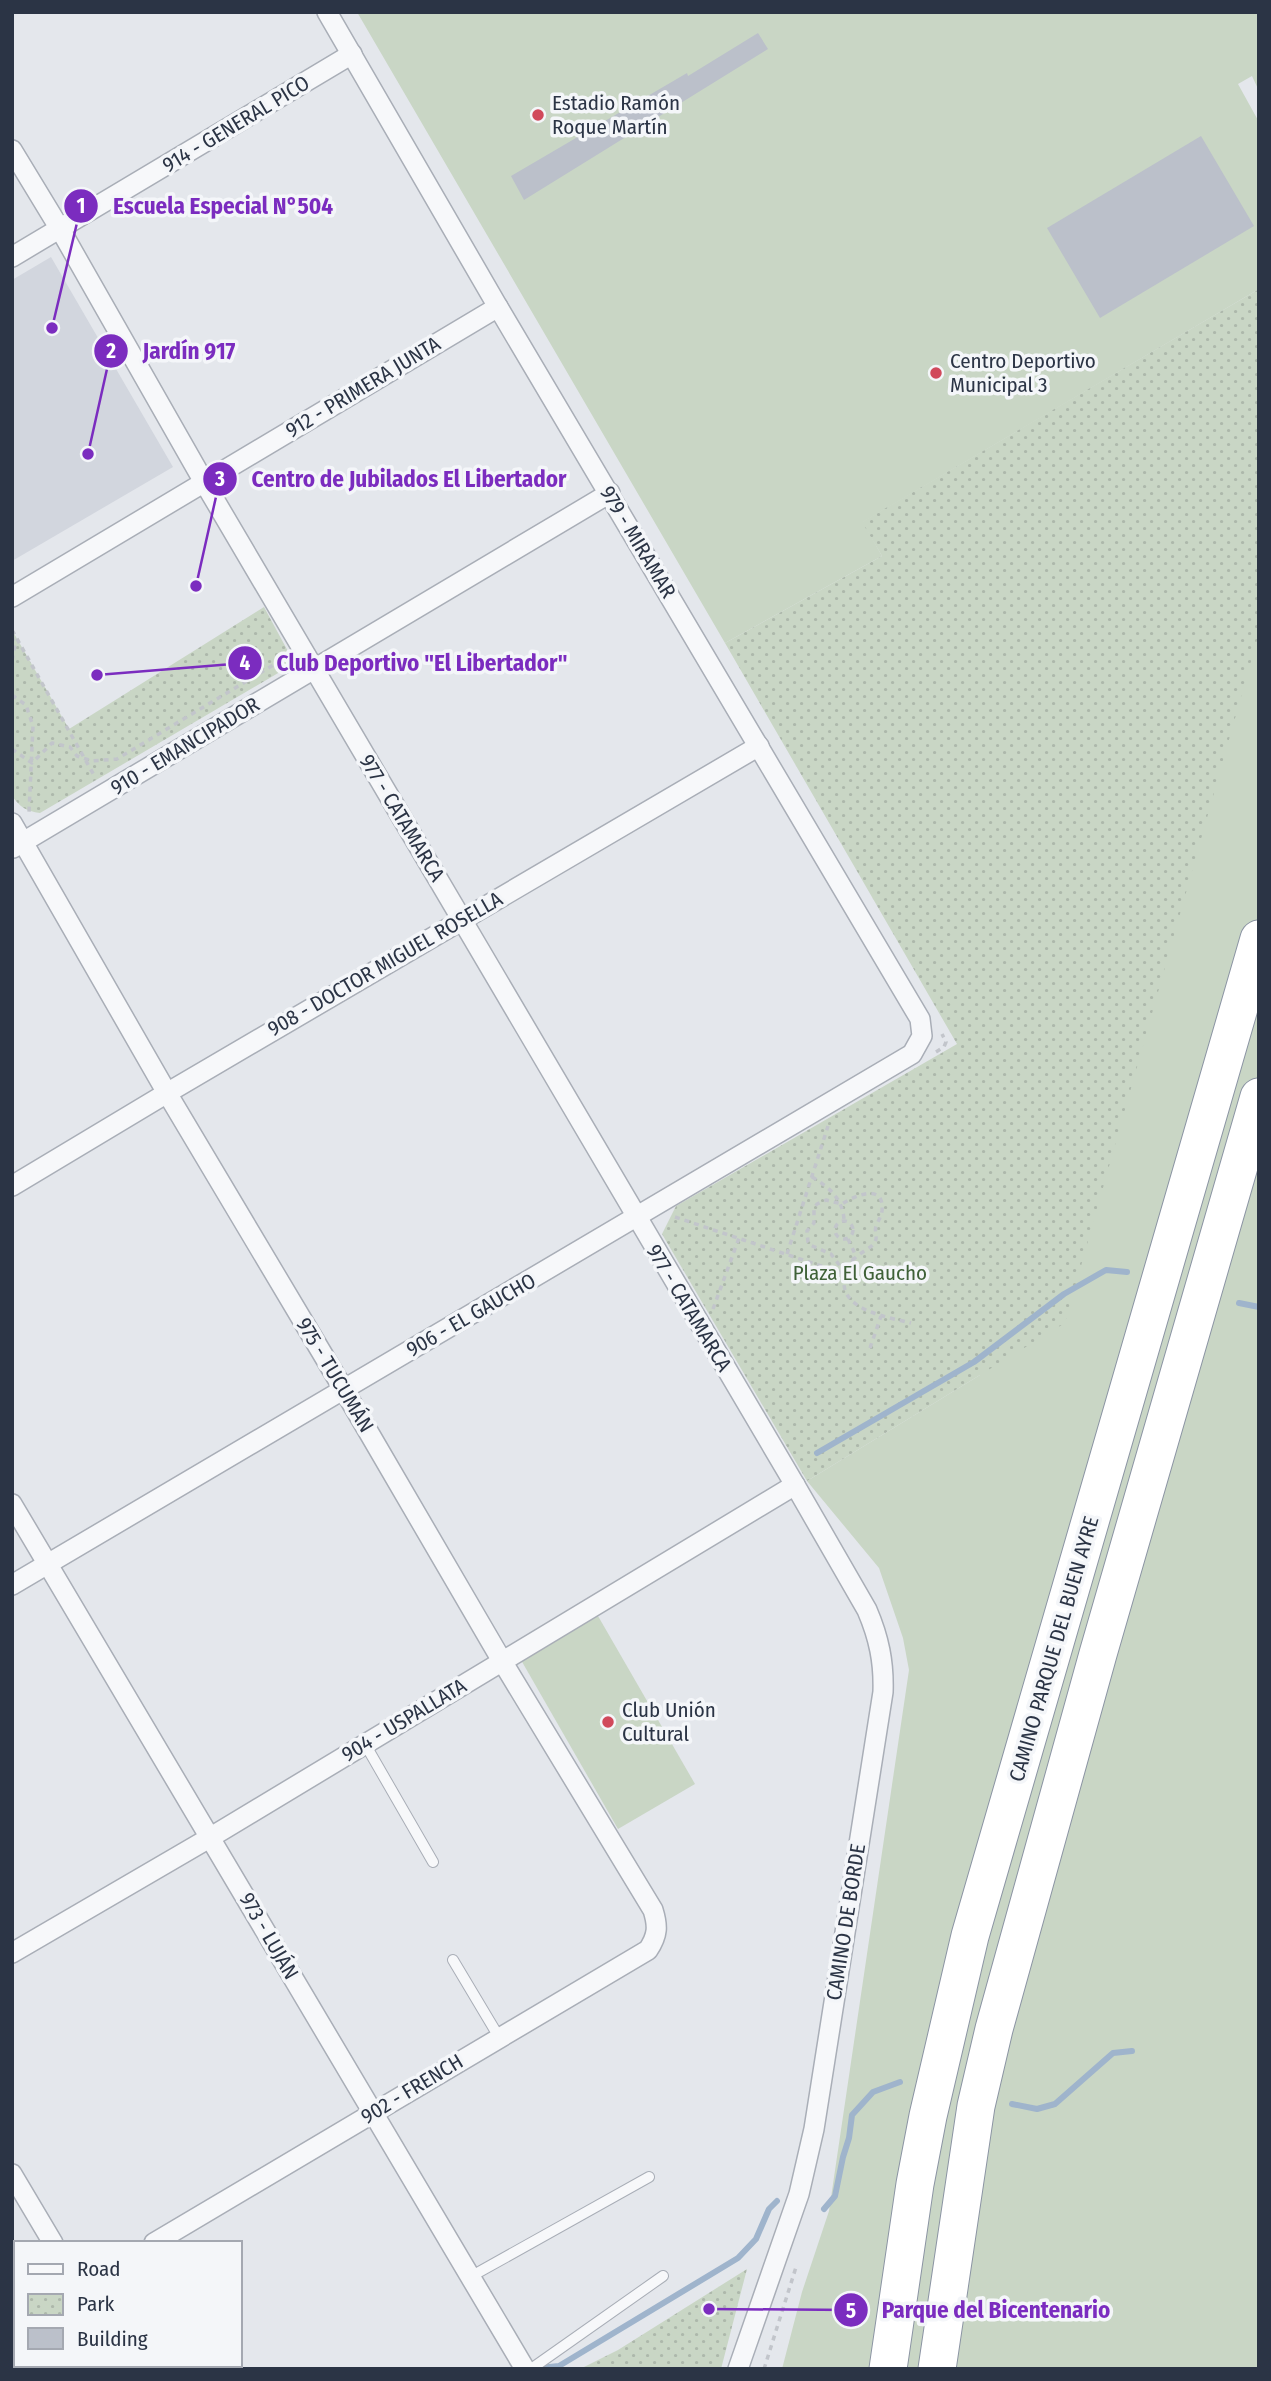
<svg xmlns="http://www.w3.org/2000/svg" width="1271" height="2381" font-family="'Fira Sans Condensed',sans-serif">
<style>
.built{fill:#d2d6de}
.grass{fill:#c9d6c5}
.park{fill:url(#park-dots)}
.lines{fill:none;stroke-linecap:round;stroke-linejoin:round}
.stream{stroke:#9fb4cc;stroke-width:6}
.building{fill:#bbc0ca}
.service-casing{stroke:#a9aeb7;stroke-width:12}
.minor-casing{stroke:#a9aeb7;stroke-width:22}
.motorway-casing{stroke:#8b94a3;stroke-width:39}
.path{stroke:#c2c5cb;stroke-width:3.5;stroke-dasharray:5 5;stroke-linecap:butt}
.service{stroke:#f7f8fa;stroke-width:10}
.minor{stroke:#f7f8fa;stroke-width:19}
.motorway{stroke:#fff;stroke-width:37}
.poi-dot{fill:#d1495b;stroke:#f4f6f9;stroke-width:2.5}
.labels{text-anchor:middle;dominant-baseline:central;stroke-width:7;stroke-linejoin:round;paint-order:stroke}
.poi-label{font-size:21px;fill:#2b3445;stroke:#f4f6f9;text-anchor:start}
.street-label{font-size:21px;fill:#2b3445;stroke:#f4f6f9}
.park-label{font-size:21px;fill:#3f6138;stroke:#f4f6f9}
.leader{fill:none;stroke:#7b2cbf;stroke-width:2.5}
.callout-dot{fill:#7b2cbf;stroke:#f4f6f9;stroke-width:2.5}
.mark-label{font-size:21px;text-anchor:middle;font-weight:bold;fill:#fff}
.callout-label{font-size:23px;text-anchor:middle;font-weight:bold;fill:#7b2cbf;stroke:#f4f6f9;stroke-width:7;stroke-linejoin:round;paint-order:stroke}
</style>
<defs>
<pattern id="park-dots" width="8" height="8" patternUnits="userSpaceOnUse" patternTransform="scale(1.75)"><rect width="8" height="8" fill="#c9d6c5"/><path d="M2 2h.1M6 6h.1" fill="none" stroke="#adb8ab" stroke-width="1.8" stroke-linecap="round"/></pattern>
</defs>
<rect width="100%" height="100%" fill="#e4e7ec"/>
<path class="built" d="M51 257 173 467 12 561V280Z"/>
<g class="grass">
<path d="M357 12H1259V91L1252 76 1238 84 1259 122V289L863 522 882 556 725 643Z"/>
<path d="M1259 301V2369H782L802 2292 829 2211 909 1670 903 1638 879 1568 807 1481 980 1375 968 1045Z"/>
<path d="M598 1616 695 1784 618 1829 521 1660Z"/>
</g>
<g class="park">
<path d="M1259 289V633L1065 1323 807 1481 662 1234 676 1206 957 1044 725 643 882 556 862 522Z"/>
<path d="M264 607 290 655 285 669 40 813C26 811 20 807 12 796V630L69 729Z"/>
<path d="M747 2269 721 2369H580L618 2350Z"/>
</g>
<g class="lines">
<g class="stream">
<path d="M1239 1303 1259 1307"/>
<path d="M817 1453 974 1362 1064 1294 1106 1270 1127 1272"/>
<path d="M1012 2104 1037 2109 1055 2104 1113 2053 1132 2051"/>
<path d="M824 2209 835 2196 843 2157 849 2138 852 2115 873 2092 900 2082"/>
<path d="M540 2368 559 2366 738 2258 756 2239 769 2209 777 2201"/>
</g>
</g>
<g class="building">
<path d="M758 33 768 49 524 200 511 176 687 73 688 76Z"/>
<path d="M1201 136 1254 226 1100 318 1047 228Z"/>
</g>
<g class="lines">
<g class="service-casing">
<g id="service">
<path d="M365 1744 433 1862"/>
<path d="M453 1960 499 2037"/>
<path d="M470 2277 649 2177"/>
<path d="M531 2369 663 2276"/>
</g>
</g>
<g class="minor-casing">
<g id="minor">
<path d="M12 150 60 229 204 482 795 1485 867 1610C879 1638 884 1662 883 1692L814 2129 799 2194 738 2369"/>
<path d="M12 257 352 54"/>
<path d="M12 597 498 307"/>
<path d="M12 823 167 1093 344 1390 502 1661 653 1910C658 1926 658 1935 648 1950L154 2243"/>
<path d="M13 848 610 493"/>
<path d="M12 1186 167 1093 759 746"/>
<path d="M12 1504 525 2369"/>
<path d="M12 1585 912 1054 922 1036 920 1019 498 307 327 12"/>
<path d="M12 1953 211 1837 795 1485"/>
<path d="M12 2174 53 2243"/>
<path d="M12 2327 16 2325"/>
<path d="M126 2365 128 2369"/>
</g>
</g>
<g class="motorway-casing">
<g id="motorway">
<path d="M888 2369 915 2184 928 2116 970 1936 1259 939"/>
<path d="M937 2369 976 2106 994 2029 1098 1654 1259 1097"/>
</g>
</g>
<g class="path">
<path d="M12 630 95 777"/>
<path d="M12 636 15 645 12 661"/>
<path d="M12 695 26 705 33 726 29 812"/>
<path d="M12 749 32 763 52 743 70 747 77 756 92 761 117 759 280 661 284 653"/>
<path d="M936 1052 944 1047 946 1042 942 1034"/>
<path d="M812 1177C829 1187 843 1199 844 1220"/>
<path d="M675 1217 845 1274"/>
<circle cx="844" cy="1230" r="9"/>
<path d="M848 1239 855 1254C853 1262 847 1268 845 1275 836 1310 888 1317 911 1323"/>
<path d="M787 1254 828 1126"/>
<path d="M849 1267 840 1266 831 1254 810 1245 808 1242 807 1231 814 1223V1208L817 1204 826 1200 842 1204C854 1196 885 1182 882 1211 881 1217 878 1221 876 1226 874 1232 878 1236 875 1242 872 1248 859 1253 854 1259"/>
<path d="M713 1309 739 1238"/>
<path d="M870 1348 881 1316"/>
<path d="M764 2369 797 2264"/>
</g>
<use href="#service" class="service"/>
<use href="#minor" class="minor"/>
<use href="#motorway" class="motorway"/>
</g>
<g class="poi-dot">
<circle cx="538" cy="115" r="7"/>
<circle cx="936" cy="373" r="7"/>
<circle cx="608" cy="1722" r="7"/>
</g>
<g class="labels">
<g class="poi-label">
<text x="552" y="103">Estadio Ramón<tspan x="552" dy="24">Roque Martín</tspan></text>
<text x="950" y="361">Centro Deportivo<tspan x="950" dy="24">Municipal 3</tspan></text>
<text x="622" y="1710">Club Unión<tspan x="622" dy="24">Cultural</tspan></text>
</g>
<g class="street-label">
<text transform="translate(236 124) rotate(-31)">914 - GENERAL PICO</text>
<text transform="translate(363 387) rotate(-31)">912 - PRIMERA JUNTA</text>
<text transform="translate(638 542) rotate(59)">979 - MIRAMAR</text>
<text transform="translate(185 746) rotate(-31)">910 - EMANCIPADOR</text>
<text transform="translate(402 818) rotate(59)">977 - CATAMARCA</text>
<text transform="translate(385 964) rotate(-30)">908 - DOCTOR MIGUEL ROSELLA</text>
<text transform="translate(689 1308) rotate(59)">977 - CATAMARCA</text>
<text transform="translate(471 1315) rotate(-30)">906 - EL GAUCHO</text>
<text transform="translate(335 1375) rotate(59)">975 - TUCUMÁN</text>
<text transform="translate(1054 1649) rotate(-74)">CAMINO PARQUE DEL BUEN AYRE</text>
<text transform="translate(404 1720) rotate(-31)">904 - USPALLATA</text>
<text transform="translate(846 1922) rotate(-81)">CAMINO DE BORDE</text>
<text transform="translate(269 1936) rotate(60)">973 - LUJÁN</text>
<text transform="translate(412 2089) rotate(-31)">902 - FRENCH</text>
</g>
<g class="park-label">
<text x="860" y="1273">Plaza El Gaucho</text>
</g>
</g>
<path class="leader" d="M52 328L81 206M88 454L111 351M196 586L220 479M97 675L245 663M709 2309L851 2310"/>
<g class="callout-dot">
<circle cx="52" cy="328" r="7"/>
<circle cx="88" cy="454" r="7"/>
<circle cx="196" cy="586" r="7"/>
<circle cx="97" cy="675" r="7"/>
<circle cx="709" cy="2309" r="7"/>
<circle cx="81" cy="206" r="18"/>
<circle cx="111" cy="351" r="18"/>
<circle cx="220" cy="479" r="18"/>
<circle cx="245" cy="663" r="18"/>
<circle cx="851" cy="2310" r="18"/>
</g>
<g class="mark-label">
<text x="81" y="213">1</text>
<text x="111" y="358">2</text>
<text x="220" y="486">3</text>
<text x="245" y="670">4</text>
<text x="851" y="2318">5</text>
</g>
<g class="callout-label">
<text x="223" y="214">Escuela Especial N°504</text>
<text x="189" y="359">Jardín 917</text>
<text x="409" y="487">Centro de Jubilados El Libertador</text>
<text x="422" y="671">Club Deportivo "El Libertador"</text>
<text x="996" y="2318">Parque del Bicentenario</text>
</g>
<rect width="1271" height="2381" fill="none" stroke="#2b3445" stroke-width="28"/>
<rect x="14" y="2241" width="228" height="126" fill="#f4f6f9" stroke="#a4a8b1" stroke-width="2"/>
<rect x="28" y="2264" width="35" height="10" fill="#f7f8fa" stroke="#a4a8b1" stroke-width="2"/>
<text x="77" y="2276" font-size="21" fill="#2b3445">Road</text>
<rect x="28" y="2294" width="35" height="21" fill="url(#park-dots)" stroke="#a4a8b1" stroke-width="2"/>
<text x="77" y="2311" font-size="21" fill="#2b3445">Park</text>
<rect x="28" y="2328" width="35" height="21" fill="#bbc0ca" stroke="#a4a8b1" stroke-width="2"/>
<text x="77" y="2346" font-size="21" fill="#2b3445">Building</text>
</svg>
